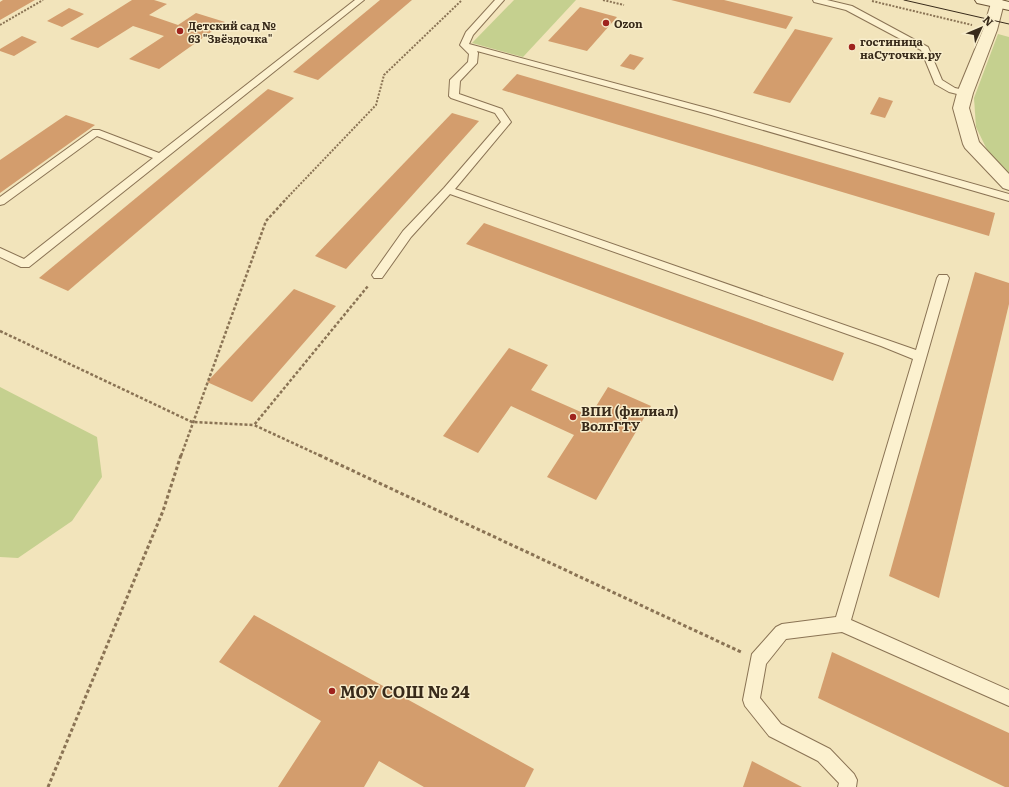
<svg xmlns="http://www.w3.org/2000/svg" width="1009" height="787" font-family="Literata,serif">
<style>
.green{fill:#c5d08f}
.building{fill:#d39d6d}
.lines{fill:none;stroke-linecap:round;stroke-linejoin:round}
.service-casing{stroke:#8a7354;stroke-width:2}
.minor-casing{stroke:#8a7354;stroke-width:2}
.secondary-casing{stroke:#6c5437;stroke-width:2}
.path-far2{stroke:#8a7354;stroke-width:2;stroke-dasharray:2 1.5;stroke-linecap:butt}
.path-far1{stroke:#8a7354;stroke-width:2.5;stroke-dasharray:3 2;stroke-linecap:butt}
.path{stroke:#8a7354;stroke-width:3;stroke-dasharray:3.5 2.5;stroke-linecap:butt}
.service{fill:#fcf1cf;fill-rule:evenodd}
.minor{fill:#fcf1cf;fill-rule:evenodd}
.secondary{fill:#fcf1cf;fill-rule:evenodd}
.tram{stroke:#382a1a;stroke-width:1}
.poi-dot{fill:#9f231e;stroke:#f8edcb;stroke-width:1.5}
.labels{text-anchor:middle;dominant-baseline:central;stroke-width:3;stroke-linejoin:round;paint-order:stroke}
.far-poi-label{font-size:11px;font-weight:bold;fill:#382a1a;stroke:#f8edcb;text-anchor:start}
.poi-label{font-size:13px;font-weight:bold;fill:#382a1a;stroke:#f8edcb;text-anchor:start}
.near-poi-label{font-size:16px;font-weight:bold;fill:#382a1a;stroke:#f8edcb;text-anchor:start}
</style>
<rect width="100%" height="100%" fill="#f2e4bb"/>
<g class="green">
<path d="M514 0H576L523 57 472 43Z"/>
<path d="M998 34 1009 37V175L991 158 976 127 974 98Z"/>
<path d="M0 387 97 437 102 477 72 521 18 558 0 557Z"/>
</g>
<g class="building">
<path d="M3 0H35L0 20V2Z"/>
<path d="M132 0H154L167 4 149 15 178 25 196 13 225 22 159 69 129 59 164 36 133 26 98 48 70 39Z"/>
<path d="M380 0H412L318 80 293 72Z"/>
<path d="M671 0H724L793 17 786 29Z"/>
<path d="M580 7 617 17 587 51 548 41Z"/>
<path d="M69 8 84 14 62 27 47 21Z"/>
<path d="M795 29 833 38 790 103 753 93Z"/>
<path d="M22 36 37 42 14 56 0 51V49Z"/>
<path d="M630 54 644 58 634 70 620 66Z"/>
<path d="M517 74 995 213 989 236 502 90Z"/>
<path d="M268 89 294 98 68 291 39 278Z"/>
<path d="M879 97 893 101 885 118 870 114Z"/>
<path d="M452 113 479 121 346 269 315 256Z"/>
<path d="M66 115 95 125 0 193V160Z"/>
<path d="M484 223 844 353 833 381 466 244Z"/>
<path d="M975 272 1009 283V304L939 598 889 576Z"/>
<path d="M294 289 336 306 252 402 207 382Z"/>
<path d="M509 348 548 365 531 390 590 416 608 387 651 406 596 500 547 477 574 435 511 406 478 453 443 436Z"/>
<path d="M254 615 534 769 525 787H424L379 761 364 787H278L321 721 219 662Z"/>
<path d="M832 652 1009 733V787H1005L818 698Z"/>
<path d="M752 761 802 787H743Z"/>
</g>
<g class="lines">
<g class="service-casing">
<g id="service">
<path d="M355 0H364L29 267H21L0 257V248L24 259 153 158 97 136 4 204 0 205V197L93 130H99L159 153Z"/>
<path d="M495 0H504L473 35 469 44 714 110 1009 194V201L708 114 477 51 478 53 477 63 460 81 459 94 502 109 511 122 455 189 916 350 937 278 939 275H947L949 278 851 620 1009 690V706L842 632 786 639 766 664 760 698 781 724 830 749 854 774 857 780 856 787H838L839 783 818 761 769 736 745 706 743 700 752 654 776 627 782 624 836 617 913 359 881 346 450 194 411 237 382 278H374L372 275 374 272 403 231 444 188 501 122 495 113 451 98 449 96 450 80 468 62 469 54 460 45 466 32Z"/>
<path d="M813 0H827L852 6 928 47 942 80 955 88 968 91 970 93 965 96 949 92 935 84 921 50 846 10 814 2Z"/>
</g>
</g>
<g class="minor-casing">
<path id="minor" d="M992 0H1002L1004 3 997 30 973 93 969 108 979 142 1009 174V190L1003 188 965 148 963 144 953 108 957 93 983 30Z"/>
</g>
<g class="secondary-casing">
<path id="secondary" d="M975 0H1001L1009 2V10L977 3Z"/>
</g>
<g class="path-far2">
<path d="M603 0 624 5"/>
<path d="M872 1 972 25"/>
<path d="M0 25 43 0"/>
<path d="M286 199 376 105 384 75 462 0"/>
</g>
<g class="path-far1">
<path d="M0 331 192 422 254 425"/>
<path d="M181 456 266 221 287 198"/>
<path d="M321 456 254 425 368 286"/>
</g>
<g class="path">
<path d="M319 455 741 652"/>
<path d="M48 787 163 511 181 455"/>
</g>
<use href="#service" class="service"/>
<use href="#minor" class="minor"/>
<use href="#secondary" class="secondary"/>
<path class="tram" d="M904 0 1009 24"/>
</g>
<g class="poi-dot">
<circle cx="606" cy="23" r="4"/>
<circle cx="180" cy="31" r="4"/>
<circle cx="852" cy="47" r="4"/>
<circle cx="573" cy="417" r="4"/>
<circle cx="332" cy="691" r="4"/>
</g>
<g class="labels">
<g class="far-poi-label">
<text x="614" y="23">Ozon</text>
<text x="188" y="25">Детский сад №<tspan x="188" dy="13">63 "Звёздочка"</tspan></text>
<text x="860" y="41">гостиница<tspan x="860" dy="13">наСуточки.ру</tspan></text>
</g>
<g class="poi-label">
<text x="581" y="410">ВПИ (филиал)<tspan x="581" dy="15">ВолгГТУ</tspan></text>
</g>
<g class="near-poi-label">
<text x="340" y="691">МОУ СОШ № 24</text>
</g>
</g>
<g transform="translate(981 28) rotate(46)" stroke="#f8edcb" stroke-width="3" paint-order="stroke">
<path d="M0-3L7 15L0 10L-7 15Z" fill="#382a1a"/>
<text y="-6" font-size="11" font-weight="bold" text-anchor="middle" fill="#382a1a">N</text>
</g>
</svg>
